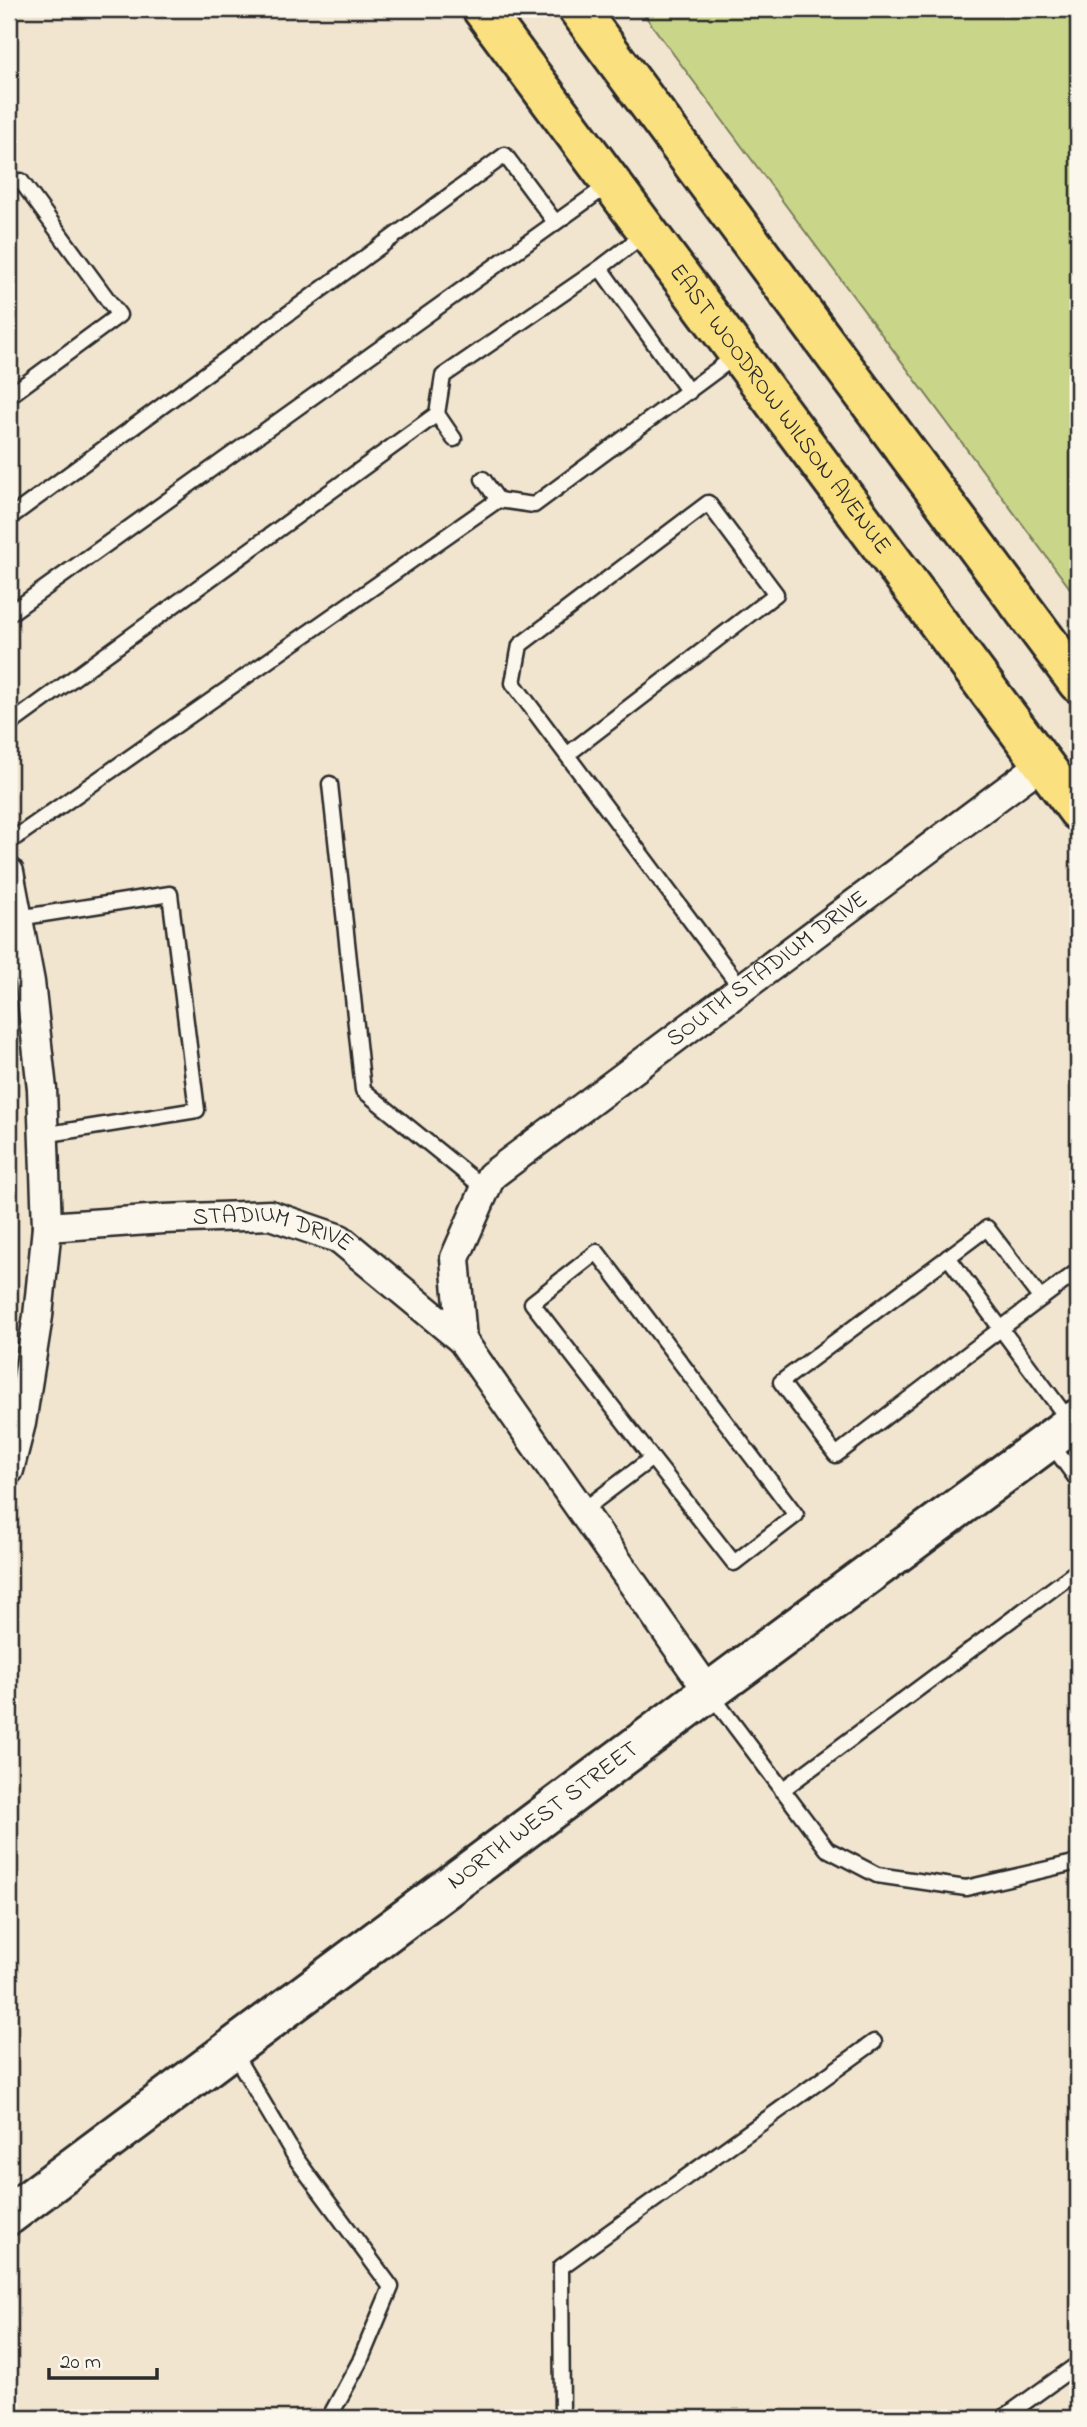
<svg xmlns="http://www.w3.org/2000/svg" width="1087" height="2427" font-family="'Indie Flower',sans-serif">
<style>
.green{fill:#c9d68a;stroke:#7a805a;stroke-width:2}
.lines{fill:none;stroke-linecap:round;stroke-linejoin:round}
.lane-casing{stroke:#2b2b2b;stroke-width:19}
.street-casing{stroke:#2b2b2b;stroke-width:33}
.secondary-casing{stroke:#2b2b2b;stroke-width:44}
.primary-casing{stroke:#2b2b2b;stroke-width:44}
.lane{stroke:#fbf7ec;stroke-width:14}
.street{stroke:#fbf7ec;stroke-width:28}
.secondary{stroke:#fbf7ec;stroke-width:38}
.primary{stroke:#fbe080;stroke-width:38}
.labels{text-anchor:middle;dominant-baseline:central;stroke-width:5;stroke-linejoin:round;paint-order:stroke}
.street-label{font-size:24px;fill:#2b2b2b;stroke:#fbf7ec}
</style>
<rect width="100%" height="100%" fill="#f1e5d0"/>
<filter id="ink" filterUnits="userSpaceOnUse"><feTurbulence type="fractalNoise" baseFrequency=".0143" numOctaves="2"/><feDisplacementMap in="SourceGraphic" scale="14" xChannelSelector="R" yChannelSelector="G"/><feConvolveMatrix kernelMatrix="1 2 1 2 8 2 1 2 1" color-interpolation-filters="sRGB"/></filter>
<g filter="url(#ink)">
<path class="green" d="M640 9H1078V599Z"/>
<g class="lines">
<g class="lane-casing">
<g id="lane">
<path d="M600 268 646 233"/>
<path d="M9 396 119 315 21 181"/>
<path d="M437 414 443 376 600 268 689 392"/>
<path d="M498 500 534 505 737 355"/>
<path d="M9 518 505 155 555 222"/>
<path d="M9 614 611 183"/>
<path d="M9 725 437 414 454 439"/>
<path d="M568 754 776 594 708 503 520 645 513 683 741 988"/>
<path d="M330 784 363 1090 485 1189"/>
<path d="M9 842 498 500 483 479"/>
<path d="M18 918 170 894 197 1110 43 1135"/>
<path d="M948 1257 1070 1422"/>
<path d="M1041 1299 987 1228 781 1382 836 1455C915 1394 994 1333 1074 1274"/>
<path d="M1050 1442 1078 1481"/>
<path d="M582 1511 652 1458 734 1563 796 1515 597 1252 532 1303 652 1458"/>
<path d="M710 1693 827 1849 877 1875 966 1888 1078 1862"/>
<path d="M782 1790 1078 1570"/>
<path d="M232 2050 297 2160 391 2287 360 2361 329 2418"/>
<path d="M562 2418 561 2267 874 2042"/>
<path d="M1003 2418 1078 2364"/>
</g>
</g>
<g class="street-casing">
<g id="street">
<path d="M9 872 30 982 42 1089 47 1227 38 1316 21 1423 9 1470"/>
<path id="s1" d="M47 1227 163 1219 270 1215 340 1239 462 1340"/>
<path id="s2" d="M709 1692 462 1340 455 1258 491 1176 1043 763"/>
</g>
</g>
<g class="secondary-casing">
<g id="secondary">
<path id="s3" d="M9 2215 709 1692 1078 1419"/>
</g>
</g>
<g class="primary-casing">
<g id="primary">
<path id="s4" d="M482 9 1078 811"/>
<path d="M578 9 1078 683"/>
</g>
</g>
<use href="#lane" class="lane"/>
<use href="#street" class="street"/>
<use href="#secondary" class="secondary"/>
<use href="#primary" class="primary"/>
</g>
</g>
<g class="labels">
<g class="street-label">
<text stroke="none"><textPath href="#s4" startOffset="499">EAST WOODROW WILSON AVENUE</textPath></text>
<text stroke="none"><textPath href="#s2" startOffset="947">SOUTH STADIUM DRIVE</textPath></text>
<text stroke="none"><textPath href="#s1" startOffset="228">STADIUM DRIVE</textPath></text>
<text stroke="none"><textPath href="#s3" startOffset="667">NORTH WEST STREET</textPath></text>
</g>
</g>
<rect width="1087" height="2427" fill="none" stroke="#fbf7ec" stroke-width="35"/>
<rect x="18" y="18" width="1052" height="2392" fill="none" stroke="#2b2b2b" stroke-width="2.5" filter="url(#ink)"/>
<path d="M49 2368v10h108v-10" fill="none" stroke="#2b2b2b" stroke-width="3.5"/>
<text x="60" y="2368" font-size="21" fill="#2b2b2b" stroke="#fbf7ec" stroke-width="5" paint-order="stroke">20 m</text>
</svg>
